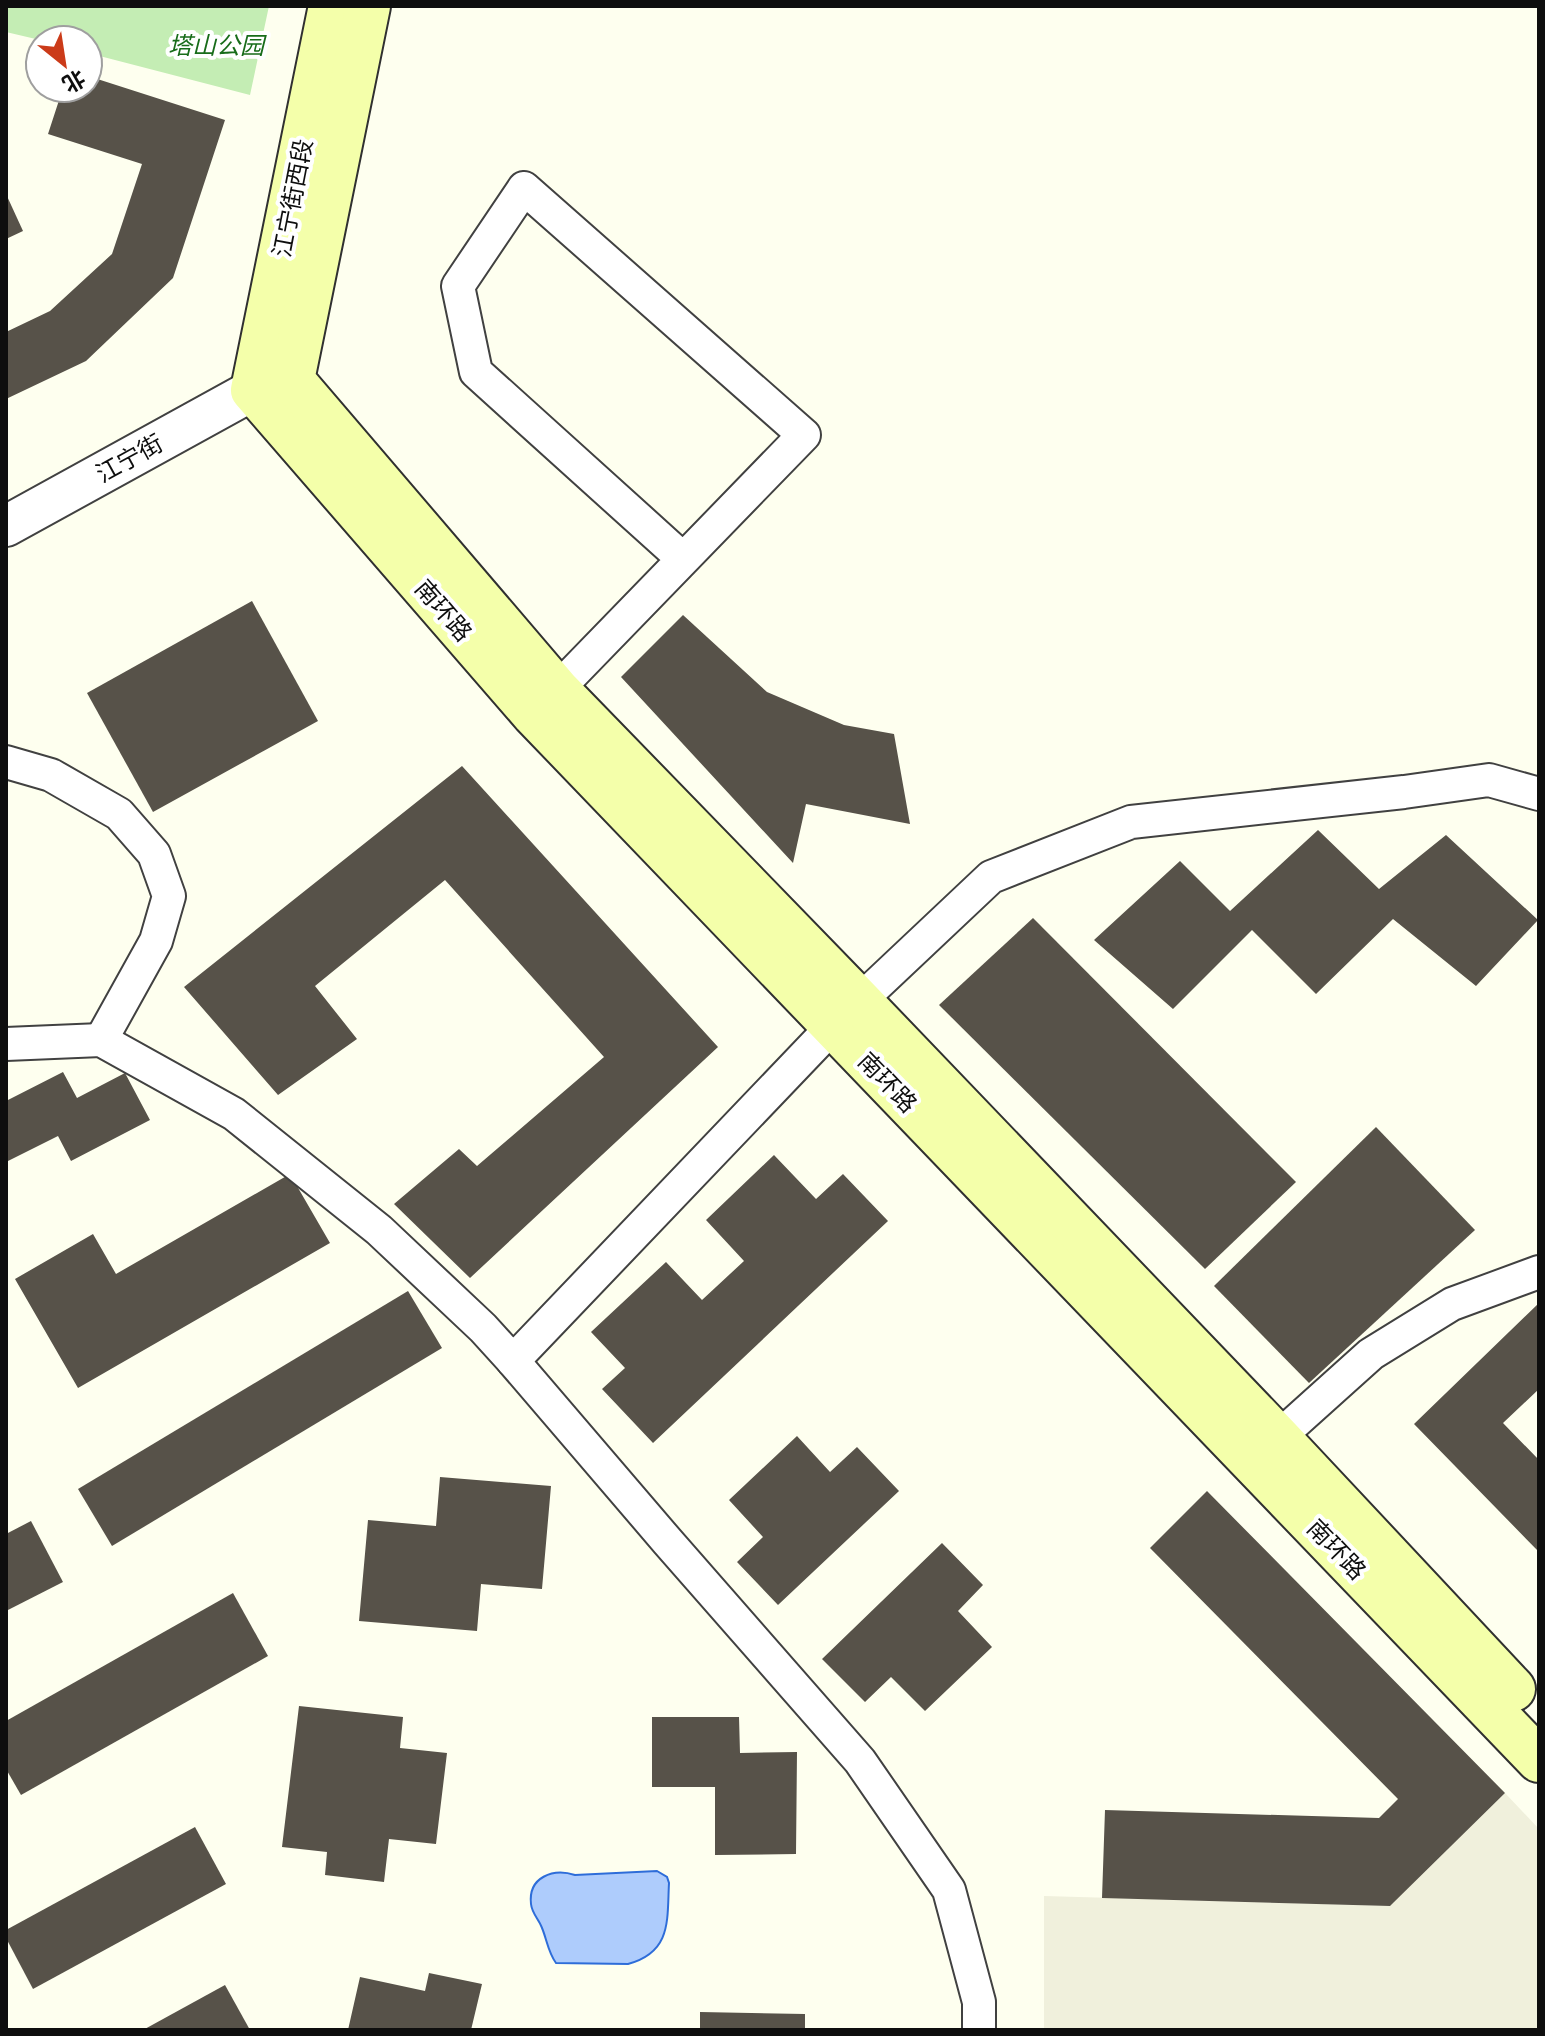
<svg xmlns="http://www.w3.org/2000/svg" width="1545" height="2036" font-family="'IBM Plex Serif','Noto Sans SC',serif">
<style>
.green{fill:#c4edb4}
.plaza{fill:#f0f0dc}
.water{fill:#aeccfc;stroke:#2e6dd9;stroke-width:2}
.building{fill:#575249}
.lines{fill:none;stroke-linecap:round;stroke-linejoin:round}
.minor-casing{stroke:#414141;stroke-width:36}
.tertiary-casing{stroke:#414141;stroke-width:44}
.secondary-casing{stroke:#303030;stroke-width:48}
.minor{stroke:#fff;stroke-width:32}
.tertiary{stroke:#fff;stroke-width:40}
.secondary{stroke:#f4ffaa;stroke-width:44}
.labels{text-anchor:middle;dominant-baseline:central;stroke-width:8;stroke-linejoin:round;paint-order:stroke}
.park-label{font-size:24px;font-style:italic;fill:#186c1a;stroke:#fff}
.street-label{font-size:24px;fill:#0e0e0e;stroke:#fff}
</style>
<rect width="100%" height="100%" fill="#feffef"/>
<path class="green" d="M6 6H269L250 95 88 53V40H40L6 32Z"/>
<path class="plaza" d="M1505 1793 1539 1829V2030H1044V1896L1390 1906Z"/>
<path class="water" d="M657 1871 667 1877 669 1883C667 1920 672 1952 628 1964L556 1963C548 1952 547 1940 542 1928 539 1919 532 1914 531 1904 528 1877 553 1868 575 1875Z"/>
<g class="building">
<path d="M88 76 225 120 173 278 86 361 6 399V332L50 311 112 254 142 164 48 134 63 88H88Z"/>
<path d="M6 194 23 231 6 239Z"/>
<path d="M252 601 318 721 153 812 87 693Z"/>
<path d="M683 615 767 692 844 725 894 734 910 824 806 804 793 863 621 677Z"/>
<path d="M462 766 718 1047 470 1278 394 1204 459 1149 477 1166 604 1057 445 880 315 986 357 1039 278 1095 184 987Z"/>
<path d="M1318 830 1379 889 1446 835 1538 920 1476 986 1393 919 1316 994 1252 930 1173 1009 1094 940 1180 861 1230 911Z"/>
<path d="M1033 918 1296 1182 1205 1269 939 1005Z"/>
<path d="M63 1072 77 1098 125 1073 150 1120 71 1161 58 1136 6 1162V1101Z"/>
<path d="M1376 1127 1475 1230 1309 1383 1214 1286Z"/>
<path d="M774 1155 816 1199 843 1174 888 1221 653 1443 602 1389 625 1368 591 1332 666 1262 702 1300 744 1261 706 1220Z"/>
<path d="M290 1174 330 1243 78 1388 15 1279 93 1234 116 1274Z"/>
<path d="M408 1291 442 1348 112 1546 78 1489Z"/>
<path d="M1539 1303V1389L1503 1423 1539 1460V1552L1414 1424Z"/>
<path d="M797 1436 830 1472 857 1447 899 1491 778 1605 737 1562 763 1537 729 1500Z"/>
<path d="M440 1477 551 1486 542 1589 481 1584 477 1631 359 1621 368 1520 436 1526Z"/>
<path d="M1207 1491 1505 1793 1390 1906 1102 1898 1105 1810 1379 1818 1398 1799 1150 1548Z"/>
<path d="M31 1521 63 1582 6 1611V1534Z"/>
<path d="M942 1543 983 1585 958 1611 992 1647 925 1711 891 1677 865 1702 822 1659Z"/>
<path d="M233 1593 268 1656 21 1795 6 1769V1721Z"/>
<path d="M299 1706 403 1717 400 1748 447 1753 436 1844 389 1839 384 1882 325 1875 327 1852 282 1847Z"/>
<path d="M652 1717H739L740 1753 797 1752 796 1854 715 1855V1787H652Z"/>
<path d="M195 1827 226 1884 33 1989 6 1938V1930Z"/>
<path d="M429 1973 482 1984 471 2030H348L360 1977 425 1991Z"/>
<path d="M225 1985 250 2030H143Z"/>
<path d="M700 2012 805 2014V2030H700Z"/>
</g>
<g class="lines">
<g class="minor-casing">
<g id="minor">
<path d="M541 706 804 435 524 188 458 286 476 372 683 559"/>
<path d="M6 762 51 775 119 814 154 854 169 896 156 941 101 1040"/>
<path d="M6 1044 101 1040 234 1114 379 1230 483 1328 513 1361 833 1026 991 877 1131 822 1404 792 1489 780 1539 794"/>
<path d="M513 1361 668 1542 860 1761 949 1890 979 2002V2030"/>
<path d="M1263 1451 1371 1354 1452 1304 1539 1272"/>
</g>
</g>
<g class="tertiary-casing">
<path id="tertiary" d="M6 526 253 390 286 382"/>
</g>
<g class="secondary-casing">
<g id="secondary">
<path d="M331 6 253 390 534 714 1539 1760"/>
<path d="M368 6 292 380 557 690 859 1001 1278 1438 1513 1689"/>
</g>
</g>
<use href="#minor" class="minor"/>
<use href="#tertiary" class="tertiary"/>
<use href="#secondary" class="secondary"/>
</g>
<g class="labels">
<g class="park-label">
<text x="216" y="45">塔山公园</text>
</g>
<g class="street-label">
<text transform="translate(292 198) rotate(-79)">江宁街西段</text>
<text transform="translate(129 458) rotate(-29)">江宁街</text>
<text transform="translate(444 610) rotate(49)">南环路</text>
<text transform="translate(888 1082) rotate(46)">南环路</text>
<text transform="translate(1337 1549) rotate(46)">南环路</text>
</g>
</g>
<rect width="1545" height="2036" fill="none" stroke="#0e0e0e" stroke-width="16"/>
<g transform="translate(64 64) rotate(150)"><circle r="38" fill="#ffffff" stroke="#9f9f9f" stroke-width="2"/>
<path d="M0-6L14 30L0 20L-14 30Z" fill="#cb3b19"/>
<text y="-12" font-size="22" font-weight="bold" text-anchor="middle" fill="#0e0e0e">北</text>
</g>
</svg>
